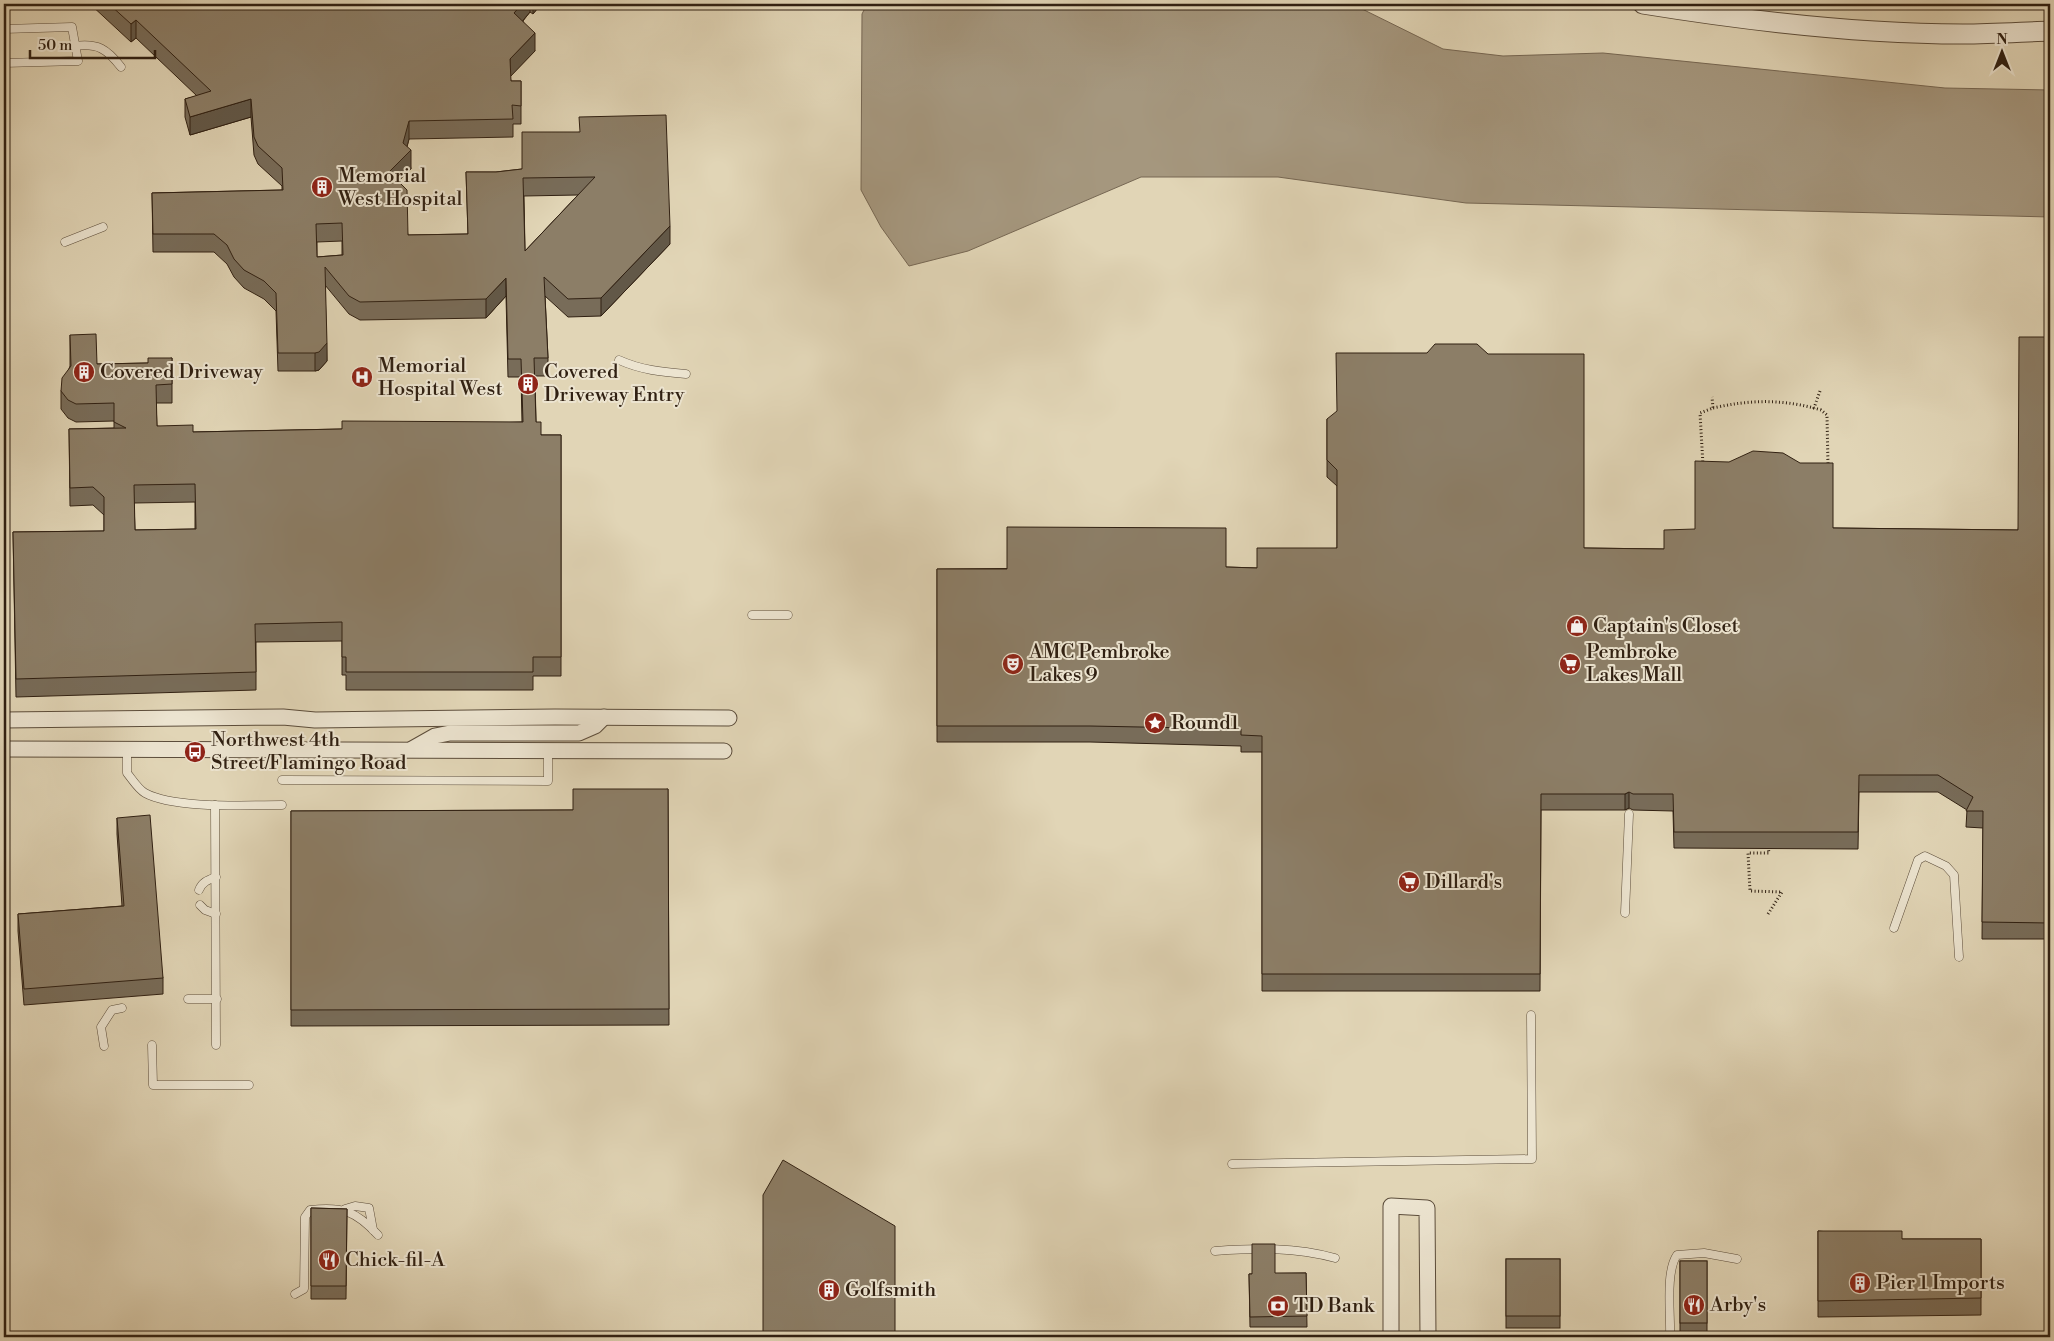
<svg xmlns="http://www.w3.org/2000/svg" width="2054" height="1341" font-family="'Libre Bodoni',serif">
<style>
.water{fill:#a5977e;stroke:#766753}
.lines{fill:none;stroke-linecap:round;stroke-linejoin:round}
.service-casing{stroke:#5c4d3b;stroke-width:9}
.minor-casing{stroke:#5c4d3b;stroke-width:17}
.tertiary-casing{stroke:#5c4d3b;stroke-width:21}
.path{stroke:#302012;stroke-width:3;stroke-dasharray:1 2.5;stroke-linecap:butt}
.service{stroke:#ece4d0;stroke-width:8}
.minor{stroke:#ece4d0;stroke-width:15}
.tertiary{stroke:#ece4d0;stroke-width:19}
.wall{fill:#786c59;stroke:#302012;fill-rule:evenodd}
.shaded-wall{fill:#625848;stroke:#302012}
.building{fill:#8c7e67;stroke:#302012;fill-rule:evenodd}
.labels{text-anchor:middle;dominant-baseline:central;stroke-width:4;stroke-linejoin:round;paint-order:stroke}
.poi-label{font-size:20px;fill:#302012;stroke:#ece4d0;text-anchor:start}
</style>
<rect width="100%" height="100%" fill="#e1d5b6"/>
<filter id="stains"><feTurbulence type="fractalNoise" baseFrequency=".004" numOctaves="4"/><feColorMatrix values="0 0 0 0 .2 0 0 0 0 .09 0 0 0 0 .02 0 0 0 .5 -.17"/></filter>
<radialGradient id="worn" r=".72"><stop offset=".6" stop-color="#630" stop-opacity="0"/><stop offset="1" stop-color="#630" stop-opacity=".3"/></radialGradient>
<path class="water" d="M867 4H1352L1443 49 1503 56 1603 53 1945 88 2050 90V217L1466 203 1278 177H1141L968 251 909 266 881 227 861 190 862 14Z"/>
<g class="lines">
<g class="service-casing">
<g id="service">
<path d="M4 29 72 27 78 61 4 63"/>
<path d="M75 46C98 43 107 49 121 67"/>
<path d="M65 242 103 227"/>
<path d="M619 360C641 370 662 372 686 374"/>
<path d="M752 615H788"/>
<path d="M127 750V773C132 779 138 789 145 793 174 809 248 805 282 805"/>
<path d="M282 780 548 781V751"/>
<path d="M215 805 216 1045"/>
<path d="M199 890C202 882 208 880 216 877"/>
<path d="M200 905 205 910 216 914"/>
<path d="M1625 913 1629 814"/>
<path d="M1894 928 1918 860 1925 856 1946 866 1954 875 1959 957"/>
<path d="M188 999H217"/>
<path d="M152 1045 153 1085H249"/>
<path d="M104 1046 101 1027 112 1010 122 1008"/>
<path d="M1232 1164 1532 1159 1531 1015"/>
<path d="M345 1209 355 1206 369 1208 373 1230"/>
<path d="M1215 1251C1256 1248 1295 1247 1335 1258"/>
<path d="M295 1294 304 1289 305 1217 310 1210C342 1206 356 1211 378 1235"/>
<path d="M1670 1337C1671 1316 1665 1272 1677 1255L1704 1253 1737 1259"/>
</g>
</g>
<g class="minor-casing">
<g id="minor">
<path d="M4 720 283 717 315 720 555 717 729 718"/>
<path d="M4 749 724 751"/>
<path d="M412 749 435 736 450 733H579L595 726 604 717"/>
<path d="M1391 1337V1206L1427 1208 1428 1337"/>
</g>
</g>
<g class="tertiary-casing">
<path id="tertiary" d="M1643 4C1748 21 1856 34 1963 34 1992 34 2021 32 2050 31"/>
</g>
<g class="path">
<path d="M1820 391 1814 408 1821 410 1827 415 1828 466"/>
<path d="M1713 408C1749 400 1778 399 1814 408"/>
<path d="M1703 465 1700 413 1713 408 1712 397"/>
<path d="M1768 914 1782 892 1750 891 1748 853H1769L1768 846"/>
</g>
<use href="#service" class="service"/>
<use href="#minor" class="minor"/>
<use href="#tertiary" class="tertiary"/>
</g>
<g class="wall">
<path d="M90 4H541L533 14 530 12 523 21 535 51 510 76 511 81H521V124H513V137L409 139 407 147 411 169 398 181 408 235 468 234 466 172H496L522 169 579 132 670 244 601 316 568 317 545 296 548 358V376H535L536 422 541 435H561V676H533V690H346V675H342V641L256 642V690L16 697 13 532 104 531V515L93 505 70 506 69 429 114 428V421L76 422 68 418 61 409V391L70 366V335L97 364 148 363 172 358V403H156L157 426 193 432 342 429 522 422 521 377H508L506 296 486 318 360 320 349 314 325 285 327 361 319 370 315 371H278L276 311 264 299 244 288 234 277 227 264 214 252H153L152 193 282 190V186L258 164 254 155 251 117 190 135 185 117V99L197 96 136 38 131 42ZM578 195 525 251 524 196ZM342 241V255L317 257V242ZM195 502V529L135 530 134 503Z"/>
<path d="M2050 337V939H1982L1983 828 1966 827 1967 810 1938 792H1859L1858 849 1674 848 1673 811 1633 810 1629 808 1625 810H1541L1540 991H1262V752H1241V746L1090 742H937V569L1226 567 1257 568 1337 548V486L1327 477V419L1584 548 1664 549 1833 528 2018 530Z"/>
<path d="M668 789 669 1025 291 1026V811L573 810Z"/>
<path d="M117 818 163 978V994L24 1005 18 931V914L122 906 117 834Z"/>
<path d="M311 1208 347 1209 346 1299H311Z"/>
<path d="M1818 1231 1902 1239H1981V1315L1818 1317Z"/>
<rect x="1506" y="1259" width="54" height="69"/>
<rect x="1680" y="1261" width="27" height="75"/>
<path d="M1306 1273 1307 1327H1250L1249 1274Z"/>
</g>
<g class="shaded-wall">
<path d="M522 4H530V12L514 31V13Z"/>
<path d="M533 4H541L533 14Z"/>
<path d="M136 20V38L131 42V24Z"/>
<path d="M535 33V51L510 77V59Z"/>
<path d="M251 99V117L190 135V117Z"/>
<path d="M409 121V139L404 157 411 150V169L389 190V172Z"/>
<path d="M670 226V244L601 316V298Z"/>
<path d="M506 278V296L486 318V299Z"/>
<path d="M327 343V361L319 370 315 371V353Z"/>
<path d="M1629 792V808L1625 810V794Z"/>
</g>
<g class="building">
<path d="M109 4H522L514 13 535 33 510 59 511 81H521V106L512 105 513 119 409 121 403 143 411 150 389 172 407 190 408 235 468 234 466 172H496L522 169V132H580L579 117 666 115 670 226 601 298 568 299 544 277 548 358H534L536 422H541V435H561V657H533V672H346V657H342V622L255 624 256 672 16 679 13 532 104 531V497L93 487 70 488 69 429 126 428 114 422V403L76 404 68 400 61 391 62 378 71 366 70 335 96 334 97 364 148 363V358H172V384L156 385 157 426 193 425V432L342 429V421L523 422 521 359H508L506 278 486 299 360 302 349 296 325 267 327 343 319 352 315 353H278L276 293 264 281 244 270 234 259 227 245 214 234H153L152 193 283 190 282 168 258 146 254 137 251 99 190 117 185 99 211 91 136 20 131 24ZM595 177 525 251 523 178ZM342 223 343 255 317 257 316 224ZM195 484 196 529 135 530 134 485Z"/>
<path d="M2019 337H2050V923L1982 922 1983 811H1966L1973 797 1938 775H1859L1858 832H1674L1673 794H1633L1629 792 1625 794H1541L1540 974H1262V736L1241 735V729L1090 726H937V569H1007V527L1226 528V567L1257 568V548H1337V470L1327 460V419L1337 411 1336 353H1427L1435 344H1477L1488 354H1584V548L1664 549V530L1695 529V461L1729 462 1753 451 1783 453 1800 463H1833V528L2018 530Z"/>
<path d="M573 789H668L669 1009 291 1010V811L573 810Z"/>
<path d="M150 815 163 978 24 989 18 914 124 906 117 818Z"/>
<path d="M783 1160 895 1226V1337H763V1195Z"/>
<path d="M311 1208 347 1209 346 1286H311Z"/>
<path d="M1818 1231H1902V1239H1981V1298L1818 1301Z"/>
<path d="M1252 1244H1275V1273H1306L1307 1316 1250 1317 1249 1274H1252Z"/>
<rect x="1506" y="1259" width="54" height="57"/>
<rect x="1680" y="1261" width="27" height="62"/>
</g>
<defs>
<g id="building-disc" transform="scale(1.125)"><circle r="9.5" fill="#8f2418" stroke="#ece4d0"/><path d="M-4-6H4V6H1V3H-1V6H-4ZM-2.5-4.3h1.7v1.8h-1.7ZM.8-4.3h1.7v1.8H.8ZM-2.5-1h1.7V.8h-1.7ZM.8-1h1.7V.8H.8Z" fill="#fff"/></g>
<g id="hospital-disc" transform="scale(1.125)"><circle r="9.5" fill="#8f2418" stroke="#ece4d0"/><path d="M-5-5h3v3.5h4V-5h3V5h-3V1.5h-4V5h-3Z" fill="#fff"/></g>
<g id="shop-disc" transform="scale(1.125)"><circle r="9.5" fill="#8f2418" stroke="#ece4d0"/><path d="M-5-2.5h2.3a2.7 3.5 0 0 1 5.4 0H5L5.5 6h-11ZM-1.5-2.5h3a1.5 2.3 0 0 0-3 0Z" fill="#fff"/></g>
<g id="theatre-disc" transform="scale(1.125)"><circle r="9.5" fill="#8f2418" stroke="#ece4d0"/><path d="M-5-5.5Q0-4 5-5.5V0Q5 5 0 6Q-5 5-5 0ZM-3.3-2.5H-1v1.5H-3.3ZM1-2.5H3.3v1.5H1ZM-2.8 1Q0 5.5 2.8 1Z" fill="#fff"/></g>
<g id="supermarket-disc" transform="scale(1.125)"><circle r="9.5" fill="#8f2418" stroke="#ece4d0"/><path d="M-6-5.5h2.5l.6 2H6L4.5 2H-2.5L-4.4-4H-6ZM-1.5 3.2a1.3 1.3 0 1 0 .1 0ZM3 3.2a1.3 1.3 0 1 0 .1 0Z" fill="#fff"/></g>
<g id="sight-disc" transform="scale(1.125)"><circle r="9.5" fill="#8f2418" stroke="#ece4d0"/><path d="M0-6L1.8-2.2L6-1.7L2.9 1.2L3.7 5.4L0 3.3L-3.7 5.4L-2.9 1.2L-6-1.7L-1.8-2.2Z" fill="#fff"/></g>
<g id="bus-disc" transform="scale(1.125)"><circle r="9.5" fill="#8f2418" stroke="#ece4d0"/><path d="M-5-6H5V4H4V6H2V4H-2V6H-4V4H-5ZM-3.5-4V0h7V-4ZM-3.5 1.2v1.5H-2V1.2ZM2 1.2v1.5H3.5V1.2Z" fill="#fff"/></g>
<g id="restaurant-disc" transform="scale(1.125)"><circle r="9.5" fill="#8f2418" stroke="#ece4d0"/><path d="M-5-6h1v4h1v-4h1v4h1v-4h1v5L-1.5 .5V6h-2V.5L-5-1ZM5-6V6H3V1.5H1.5Q1.5-4 5-6Z" fill="#fff"/></g>
<g id="bank-disc" transform="scale(1.125)"><circle r="9.5" fill="#8f2418" stroke="#ece4d0"/><path d="M-6-4H6V4H-6ZM0-2.3a2.3 2.3 0 1 0 0 4.6a2.3 2.3 0 1 0 0-4.6Z" fill="#fff"/></g>
</defs>
<g fill-rule="evenodd">
<use href="#building-disc" x="322" y="187"/>
<use href="#building-disc" x="84" y="372"/>
<use href="#hospital-disc" x="362" y="377"/>
<use href="#building-disc" x="528" y="384"/>
<use href="#shop-disc" x="1577" y="626"/>
<use href="#theatre-disc" x="1013" y="664"/>
<use href="#supermarket-disc" x="1570" y="664"/>
<use href="#sight-disc" x="1155" y="723"/>
<use href="#bus-disc" x="195" y="752"/>
<use href="#supermarket-disc" x="1409" y="882"/>
<use href="#restaurant-disc" x="329" y="1260"/>
<use href="#building-disc" x="1860" y="1283"/>
<use href="#building-disc" x="829" y="1290"/>
<use href="#restaurant-disc" x="1694" y="1305"/>
<use href="#bank-disc" x="1278" y="1306"/>
</g>
<g class="labels">
<g class="poi-label">
<text x="338" y="176">Memorial<tspan x="338" dy="23">West Hospital</tspan></text>
<text x="378" y="366">Memorial<tspan x="378" dy="23">Hospital West</tspan></text>
<text x="100" y="372">Covered Driveway</text>
<text x="544" y="372">Covered<tspan x="544" dy="23">Driveway Entry</tspan></text>
<text x="1593" y="626">Captain's Closet</text>
<text x="1029" y="652">AMC Pembroke<tspan x="1029" dy="23">Lakes 9</tspan></text>
<text x="1586" y="652">Pembroke<tspan x="1586" dy="23">Lakes Mall</tspan></text>
<text x="1171" y="723">Round1</text>
<text x="211" y="740">Northwest 4th<tspan x="211" dy="23">Street/Flamingo Road</tspan></text>
<text x="1425" y="882">Dillard's</text>
<text x="345" y="1260">Chick-fil-A</text>
<text x="1876" y="1283">Pier 1 Imports</text>
<text x="845" y="1290">Golfsmith</text>
<text x="1710" y="1305">Arby's</text>
<text x="1294" y="1306">TD Bank</text>
</g>
</g>
<rect width="2054" height="1341" fill="none" stroke="#e1d5b6" stroke-width="20"/>
<rect x="5" y="5" width="2044" height="1331" fill="none" stroke="#302012" stroke-width="2.5"/>
<rect x="10" y="10" width="2034" height="1321" fill="none" stroke="#302012"/>
<g transform="translate(2002 52)" stroke="#ece4d0" stroke-width="4" paint-order="stroke">
<path d="M0-4L9 19L0 12L-9 19Z" fill="#302012"/>
<text y="-8" font-size="14" font-weight="bold" text-anchor="middle" fill="#302012">N</text>
</g>
<path d="M30 50v8h125v-8" fill="none" stroke="#302012" stroke-width="2.5"/>
<text x="38" y="50" font-size="15" fill="#302012" stroke="#ece4d0" stroke-width="4" paint-order="stroke">50 m</text>
<rect width="100%" height="100%" filter="url(#stains)"/>
<rect width="100%" height="100%" fill="url(#worn)"/>
</svg>
